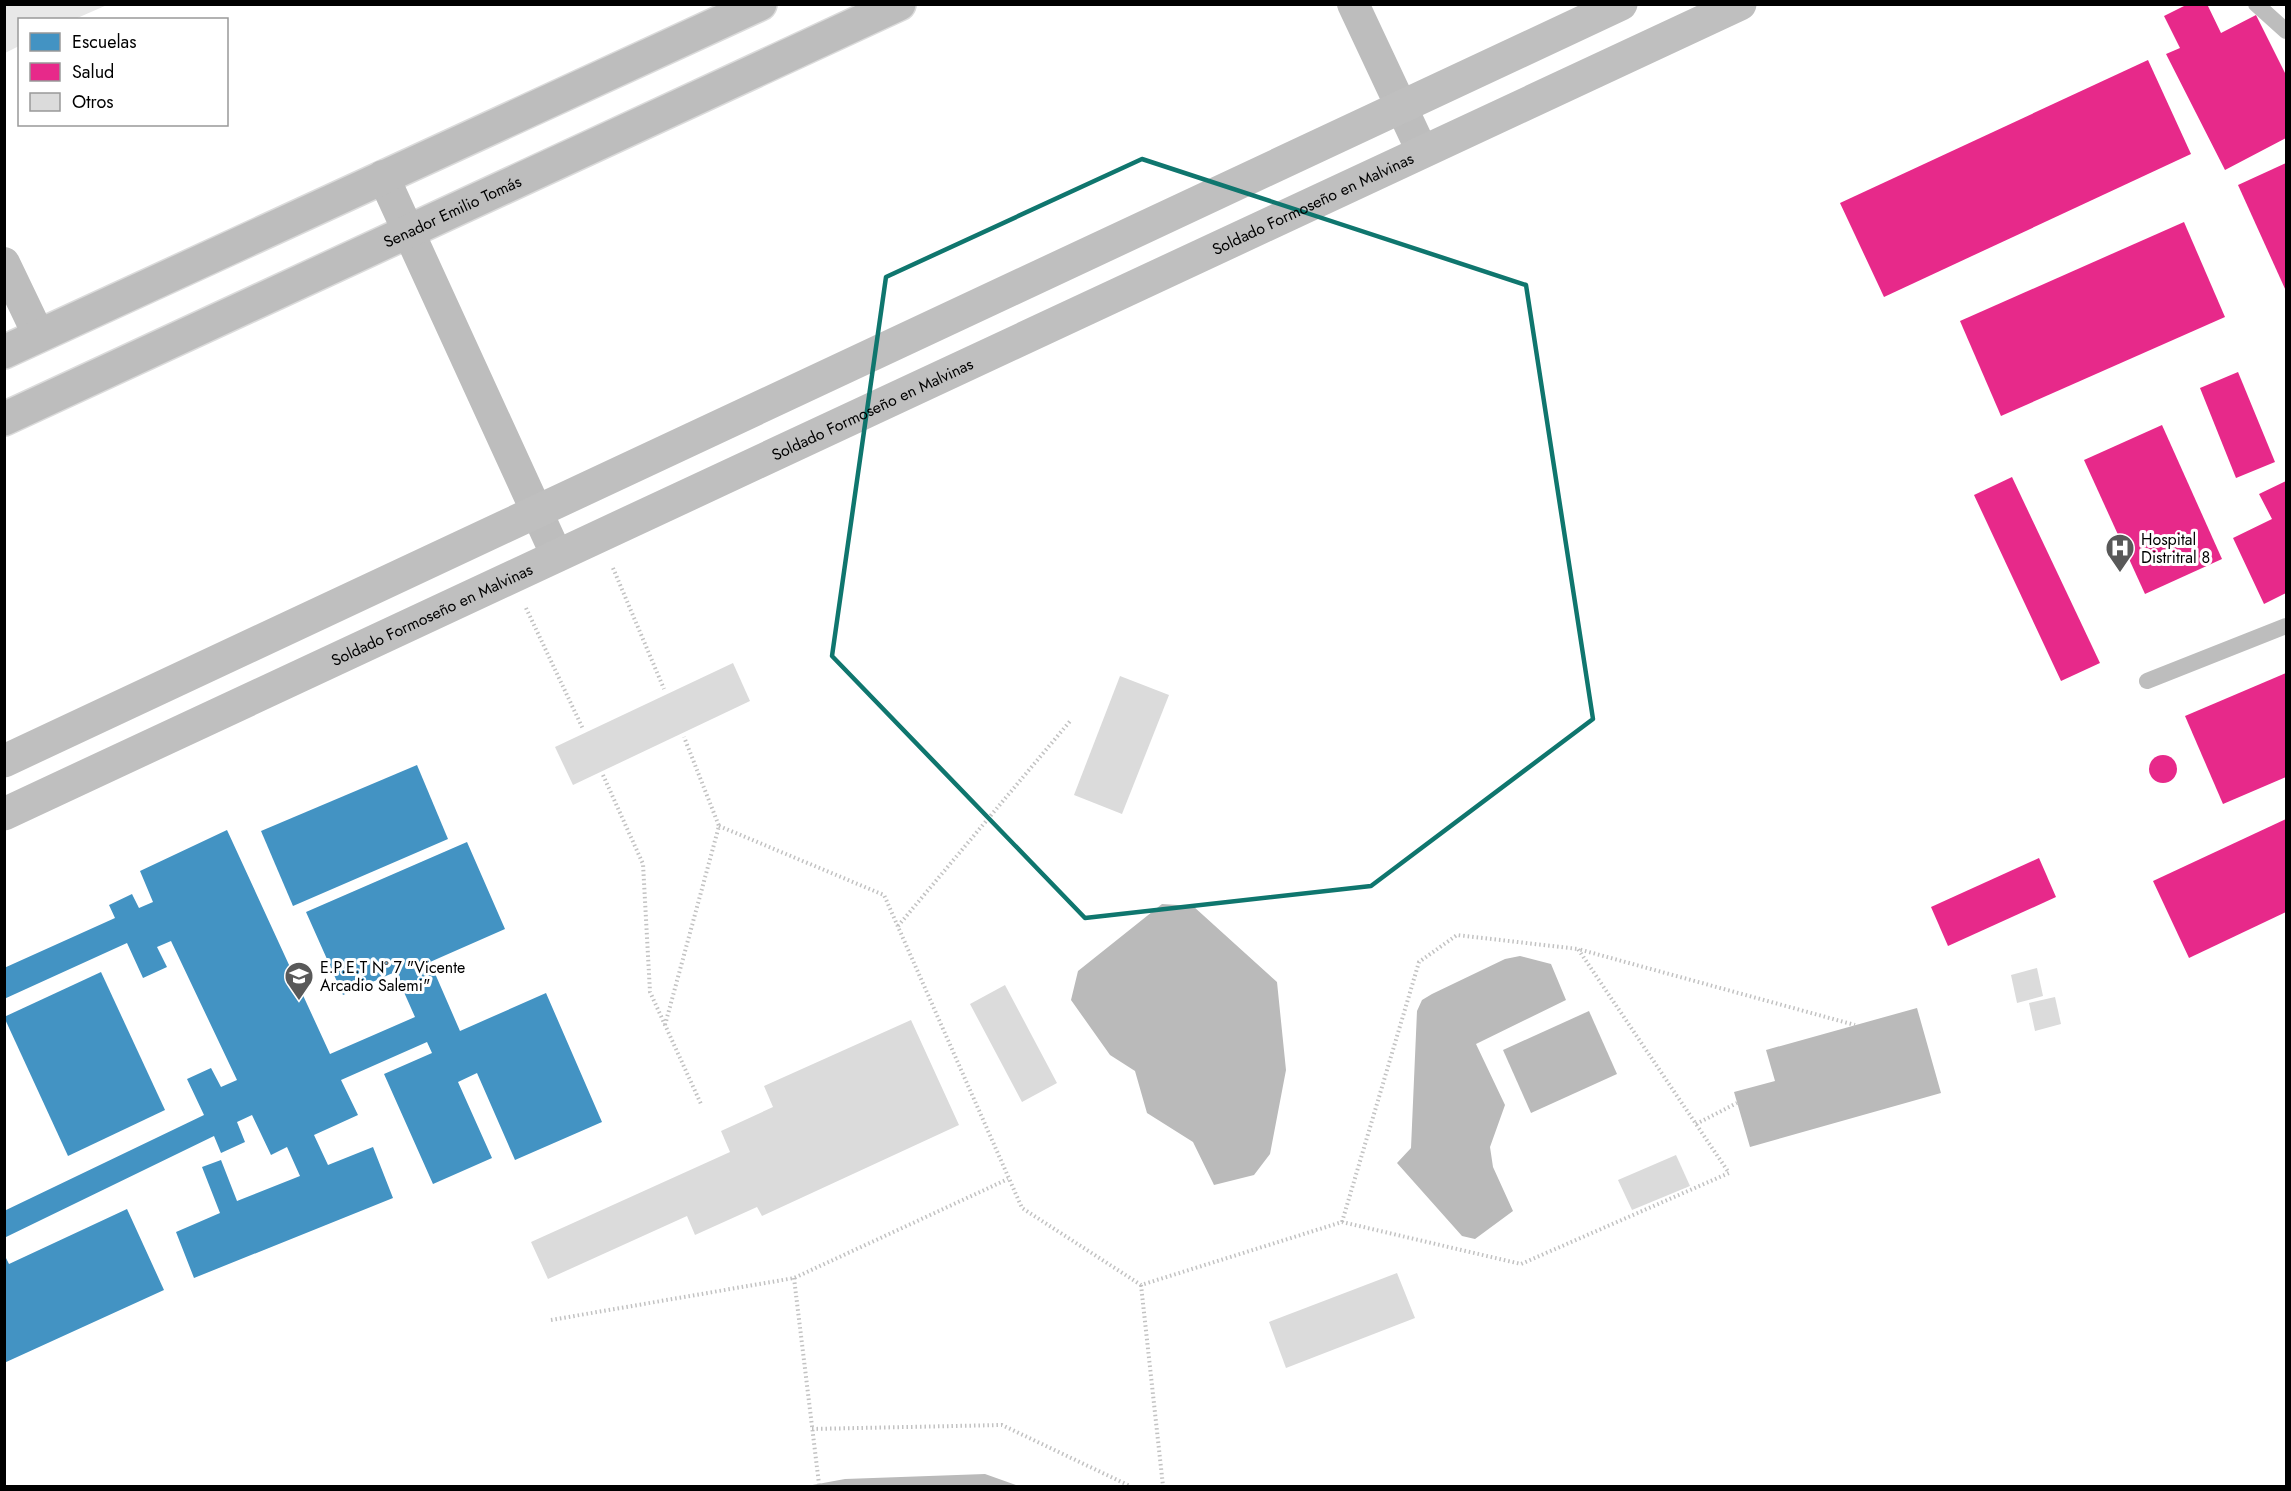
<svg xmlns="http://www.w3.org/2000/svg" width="2291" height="1491" font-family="Jost,sans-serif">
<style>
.green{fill:#e8e8e8}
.water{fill:#bababa}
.schools{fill:#4393c3}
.health{fill:#e7298a}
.building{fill:#dbdbdb}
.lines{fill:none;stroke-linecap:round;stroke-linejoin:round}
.primary-casing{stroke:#dbdbdb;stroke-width:36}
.path{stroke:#c2c2c2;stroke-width:4;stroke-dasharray:1.5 3;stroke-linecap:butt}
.service{stroke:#bdbdbd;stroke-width:16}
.minor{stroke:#bdbdbd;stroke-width:32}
.secondary{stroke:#bfbfbf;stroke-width:33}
.primary{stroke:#bdbdbd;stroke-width:33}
.marked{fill:none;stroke:#0f766e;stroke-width:4.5;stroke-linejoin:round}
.labels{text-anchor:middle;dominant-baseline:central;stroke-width:6;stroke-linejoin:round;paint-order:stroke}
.street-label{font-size:16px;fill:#000;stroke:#fff}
.poi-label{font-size:16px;fill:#000;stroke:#fff;text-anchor:start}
</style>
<rect width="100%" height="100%" fill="#fff"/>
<path class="green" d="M5 4H107V5L75 19 20 20 19 46 5 53Z"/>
<g class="water">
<path d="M1162 904 1193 906 1277 982 1286 1070 1270 1154 1254 1175 1214 1185 1193 1142 1147 1113 1135 1071 1110 1055 1071 1000 1078 971Z"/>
<path d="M1520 956 1551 964 1566 1000 1476 1044 1505 1105 1490 1147 1493 1167 1513 1211 1475 1239 1462 1236 1397 1163 1411 1148 1417 1011 1422 1000 1432 994 1505 959Z"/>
<path d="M1917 1008 1941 1093 1750 1147 1734 1092 1775 1081 1766 1050Z"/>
<path d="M1589 1011 1617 1074 1531 1113 1503 1050Z"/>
<path d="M985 1474 1019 1486H807L845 1479Z"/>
</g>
<g class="schools">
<path d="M417 765 448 839 293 906 261 831Z"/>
<path d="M227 830 330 1054 415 1017 395 972 343 995 306 912 467 842 505 929 430 962 460 1031 546 993 602 1122 515 1160 477 1073 458 1082 492 1158 433 1184 384 1074 432 1053 427 1042 341 1080 358 1115 314 1135 328 1165 373 1147 393 1198 194 1278 176 1232 220 1213 202 1167 221 1160 237 1201 300 1176 287 1147 271 1155 252 1115 237 1122 245 1142 221 1153 214 1136 4 1238V1211L204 1115 187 1079 211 1068 221 1087 237 1080 171 941 157 947 167 967 143 978 127 943 4 999V968L115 918 109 905 132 894 139 908 153 902 140 871Z"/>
<path d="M101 972 165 1110 68 1156 4 1017Z"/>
<path d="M127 1209 164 1290 4 1363V1254L9 1264Z"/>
</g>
<g class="health">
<path d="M2188 4H2207L2221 33 2256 15 2286 75V138L2225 170 2166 54 2180 48 2164 16Z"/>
<path d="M2148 60 2191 154 1884 297 1840 203Z"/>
<path d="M2286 163V291L2238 185Z"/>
<path d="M2184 222 2225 317 2001 416 1960 321Z"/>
<path d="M2238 372 2275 462 2236 478 2200 388Z"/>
<path d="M2162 425 2222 559 2145 594 2084 460Z"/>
<path d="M2012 477 2100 663 2061 681 1974 495Z"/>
<path d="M2286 481V593L2264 604 2233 538 2272 519 2259 494Z"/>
<path d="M2286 673V777L2223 804 2185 716Z"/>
<circle cx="2163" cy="769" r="14"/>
<path d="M2286 819V912L2189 958 2153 881Z"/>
<path d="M2039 858 2056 897 1948 946 1931 907Z"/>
</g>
<g class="building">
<path d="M733 663 750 701 573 785 555 747Z"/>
<path d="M1120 676 1169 695 1122 814 1074 795Z"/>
<path d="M2037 968 2043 996 2017 1003 2011 975Z"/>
<path d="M1005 985 1057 1083 1022 1102 970 1004Z"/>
<path d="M2055 997 2061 1024 2035 1031 2029 1003Z"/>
<path d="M911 1020 959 1125 762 1216 757 1207 695 1235 687 1216 548 1279 531 1242 730 1152 721 1131 773 1107 764 1086Z"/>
<path d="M1676 1155 1690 1186 1632 1210 1618 1180Z"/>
<path d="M1397 1273 1415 1318 1286 1368 1269 1322Z"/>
</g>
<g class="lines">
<g class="primary-casing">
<g id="primary">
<path d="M4 352 760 4"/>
<path id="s2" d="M4 419 899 4"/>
</g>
</g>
<g class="path">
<path d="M613 568 664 689"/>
<path d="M526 608 583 729"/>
<path d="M603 775 643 864 650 992 701 1104"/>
<path d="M719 826 884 895 1022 1208 1141 1285 1342 1222 1521 1264 1729 1173 1578 949 1855 1025"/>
<path d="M898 926 1071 720"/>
<path d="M665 1025 719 826 684 737"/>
<path d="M1696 1124 1737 1103"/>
<path d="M1342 1222 1419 962 1457 935 1578 949"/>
<path d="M794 1278 819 1484"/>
<path d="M1141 1285 1163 1486"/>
<path d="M551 1320 794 1278 1008 1179"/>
<path d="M812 1429 1002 1425 1130 1486"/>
</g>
<g class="service">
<path d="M2256 4 2286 31"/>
<path d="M2147 681 2286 626"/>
</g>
<g class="minor">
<path d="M1353 4 1422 151"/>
<path d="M383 176 557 556"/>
<path d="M4 263 39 336"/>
</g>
<g class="secondary">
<path d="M4 761 1621 4"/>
<path id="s1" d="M4 814 1740 4"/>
</g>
<use href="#primary" class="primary"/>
</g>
<path class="marked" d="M1142 159 1526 285 1593 719 1371 886 1085 918 832 656 886 277Z"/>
<defs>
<g id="hospital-pin" transform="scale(1.5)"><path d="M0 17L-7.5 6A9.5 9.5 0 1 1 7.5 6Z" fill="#595959" stroke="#fff"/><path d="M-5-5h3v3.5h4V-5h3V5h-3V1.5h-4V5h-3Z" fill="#fff"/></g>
<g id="school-pin" transform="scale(1.5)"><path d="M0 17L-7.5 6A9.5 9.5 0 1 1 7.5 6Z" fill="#595959" stroke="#fff"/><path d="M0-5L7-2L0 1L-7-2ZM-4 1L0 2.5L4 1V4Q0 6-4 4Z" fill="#fff"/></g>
</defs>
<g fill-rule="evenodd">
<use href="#hospital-pin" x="2120" y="548"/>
<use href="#school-pin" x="299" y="976"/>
</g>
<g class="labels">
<g class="street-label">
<text stroke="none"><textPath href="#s1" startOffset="1444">Soldado Formoseño en Malvinas</textPath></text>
<text stroke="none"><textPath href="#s2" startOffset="494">Senador Emilio Tomás</textPath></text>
<text stroke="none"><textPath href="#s1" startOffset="958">Soldado Formoseño en Malvinas</textPath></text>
<text stroke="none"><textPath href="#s1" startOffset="472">Soldado Formoseño en Malvinas</textPath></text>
</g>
<g class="poi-label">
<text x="2141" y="539">Hospital<tspan x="2141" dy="18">Distritral 8</tspan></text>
<text x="320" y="967">E.P.E.T N° 7 "Vicente<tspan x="320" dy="18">Arcadio Salemi"</tspan></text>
</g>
</g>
<rect width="2291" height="1491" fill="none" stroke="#000000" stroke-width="12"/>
<rect x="18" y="18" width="210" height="108" fill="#ffffff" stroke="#999999" stroke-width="1.5"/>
<rect x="30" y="33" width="30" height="18" fill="#4393c3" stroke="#999999" stroke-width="1.5"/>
<text x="72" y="48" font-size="18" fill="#000000">Escuelas</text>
<rect x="30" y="63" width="30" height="18" fill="#e7298a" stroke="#999999" stroke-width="1.5"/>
<text x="72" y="78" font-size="18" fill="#000000">Salud</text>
<rect x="30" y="93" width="30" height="18" fill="#dbdbdb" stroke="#999999" stroke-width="1.5"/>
<text x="72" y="108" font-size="18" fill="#000000">Otros</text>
</svg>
